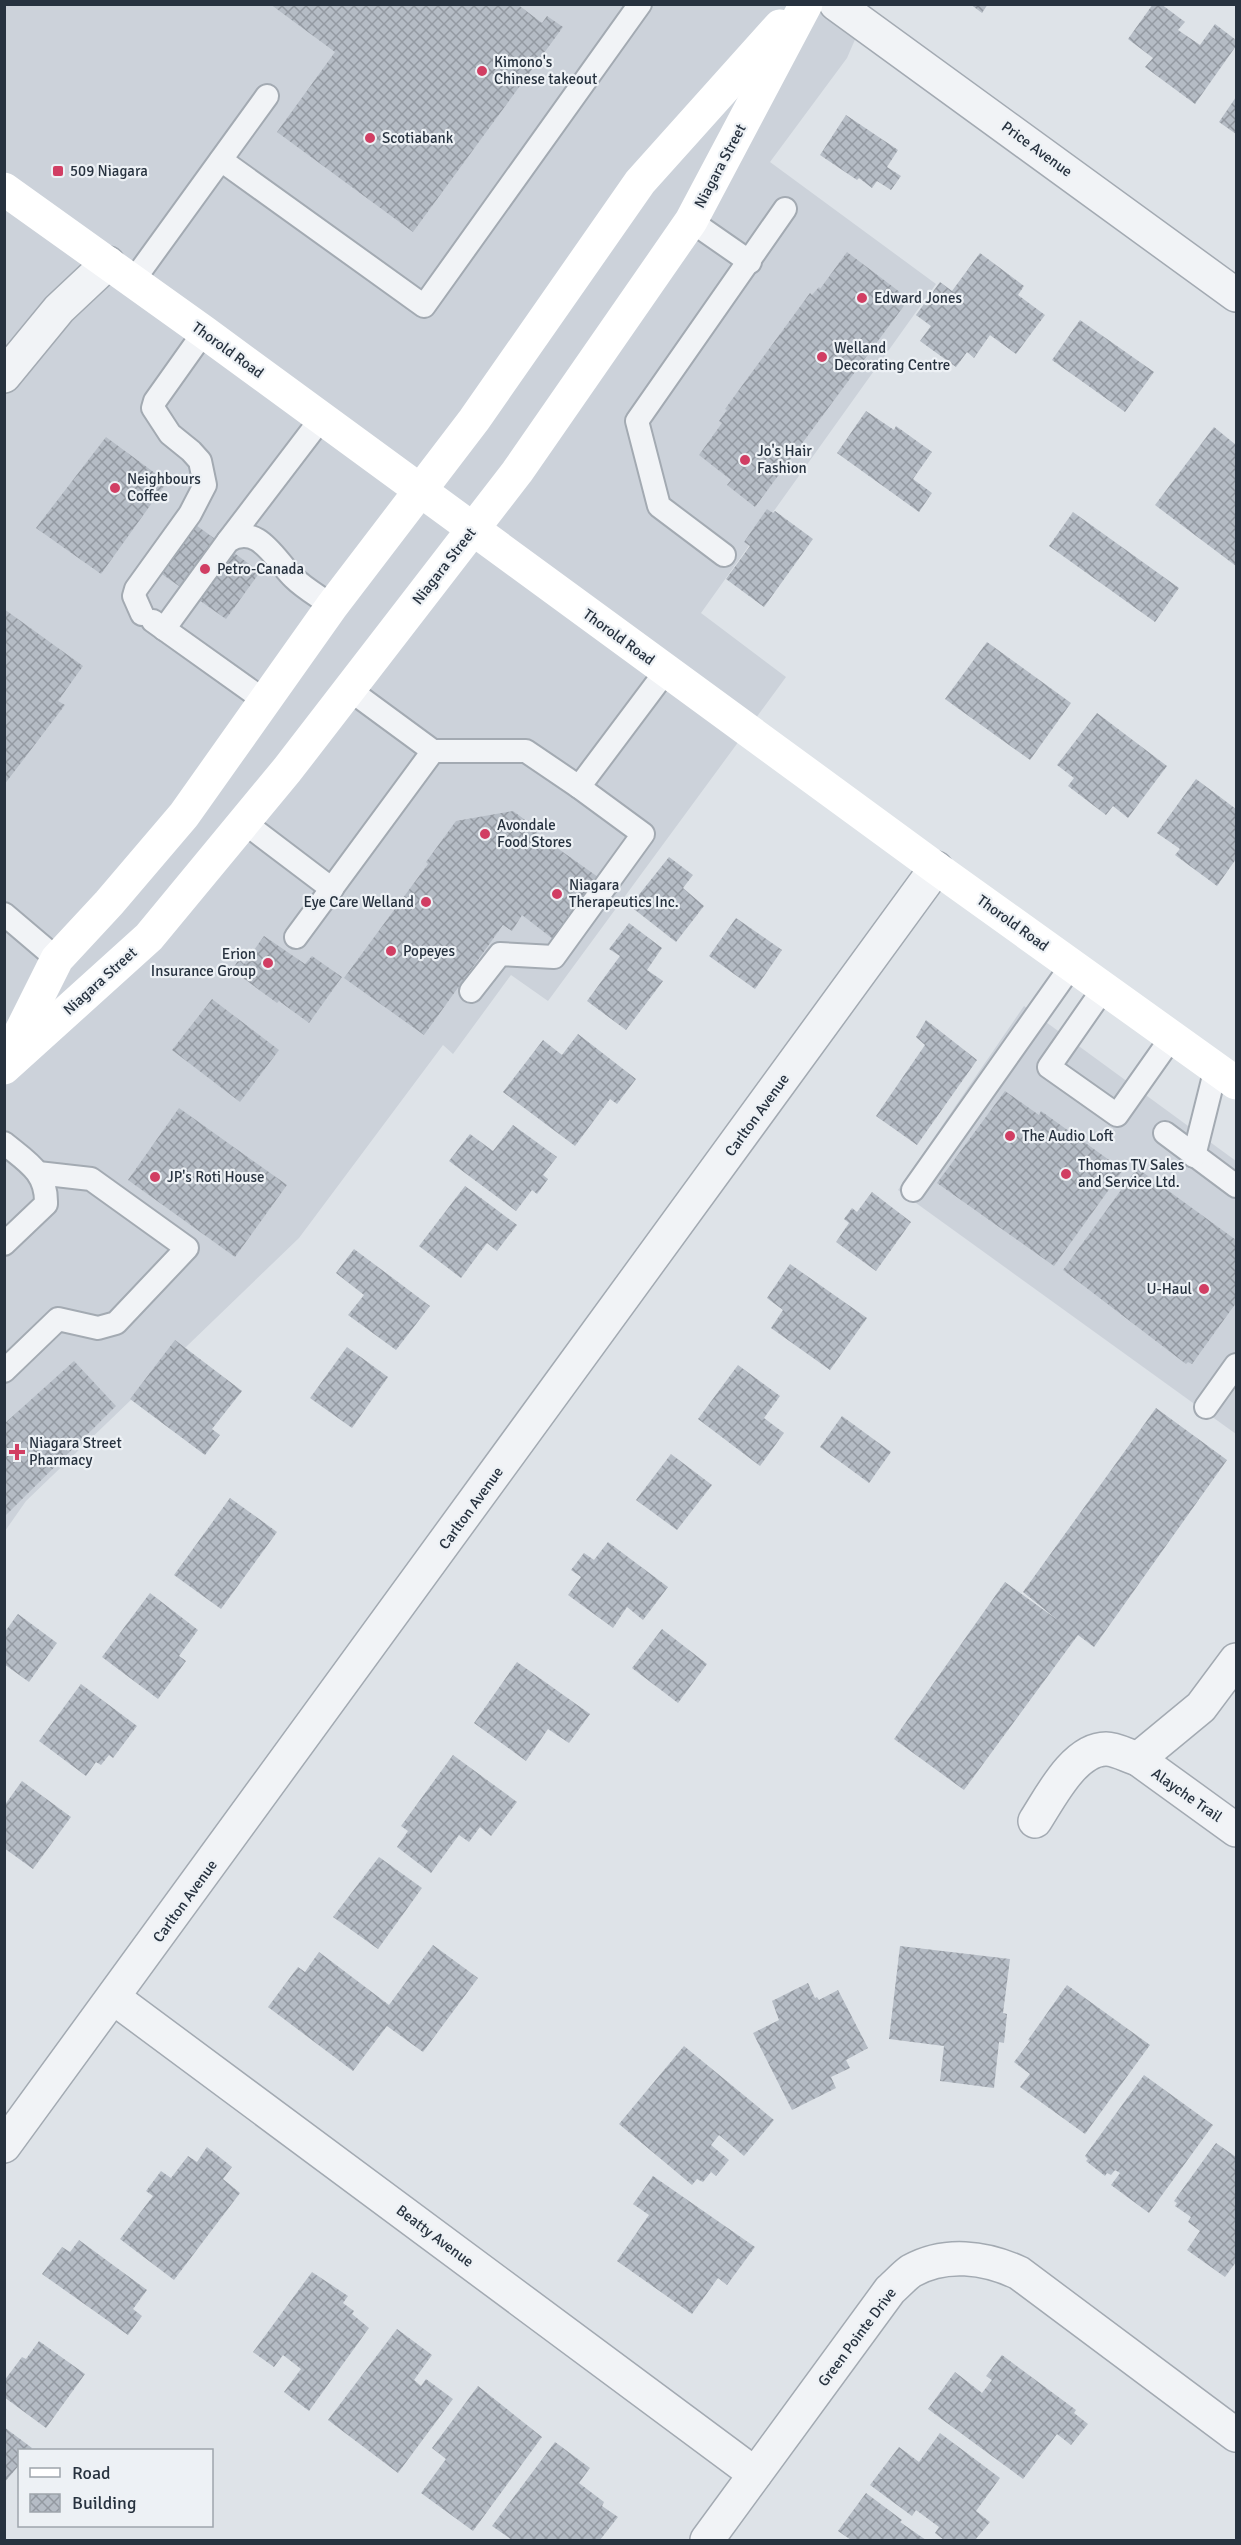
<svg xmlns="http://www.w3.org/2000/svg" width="1241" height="2545" font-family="Signika,sans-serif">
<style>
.built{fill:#ccd2da}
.building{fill:url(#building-cross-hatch)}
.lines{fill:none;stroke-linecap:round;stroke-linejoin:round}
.lane-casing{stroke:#a3aab2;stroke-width:26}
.street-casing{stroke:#a3aab2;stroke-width:36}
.lane{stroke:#f1f3f6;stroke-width:22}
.street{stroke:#f1f3f6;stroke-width:33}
.secondary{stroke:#fff;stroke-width:33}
.poi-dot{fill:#d13e63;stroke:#edf1f5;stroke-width:2}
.labels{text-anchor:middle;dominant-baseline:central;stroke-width:4.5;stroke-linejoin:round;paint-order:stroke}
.poi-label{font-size:15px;fill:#27323f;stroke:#edf1f5;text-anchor:start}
.street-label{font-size:15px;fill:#27323f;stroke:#edf1f5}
</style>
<defs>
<pattern id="building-cross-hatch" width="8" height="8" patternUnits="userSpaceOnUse" patternTransform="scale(1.5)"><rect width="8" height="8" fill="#b5bcc5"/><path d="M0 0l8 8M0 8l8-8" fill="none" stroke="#9399a1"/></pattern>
</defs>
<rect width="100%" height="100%" fill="#dee3e8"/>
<g class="built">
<path d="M5 5H870L847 58 770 162 936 284 701 613 786 677 548 1001 511 975 453 1054 443 1045 299 1238 26 1501 5 1531Z"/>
<path d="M1024 1006 1236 1161V1434L898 1190Z"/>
</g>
<g class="building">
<path d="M270 4H517L542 23 547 16 563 27 413 232 277 132 335 52Z"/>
<path d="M970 4H988L982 13Z"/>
<path d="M1153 4H1161L1185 22 1178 30 1200 45 1215 24 1236 40V46L1195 104 1145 67 1153 58 1128 39Z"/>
<path d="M1236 97V134L1219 122Z"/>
<path d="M846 115 898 150 887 167 901 176 891 190 877 181 872 188 859 178 857 180 820 155Z"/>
<path d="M847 252 909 299 755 507 727 485 731 480 699 455 722 423 719 421 727 410 725 409 810 293 812 295 819 287 820 289Z"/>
<path d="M980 253 1024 286 1018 295 1045 315 1016 354 990 335 974 358 967 352 956 367 920 341 931 326 916 315 940 282 952 291Z"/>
<path d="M1080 320 1154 372 1125 412 1052 360Z"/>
<path d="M866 411 894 430 896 426 932 452 913 479 932 493 919 512 837 453Z"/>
<path d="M1214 427 1236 445V566L1155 505Z"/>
<path d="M106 437 167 482 101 574 36 528Z"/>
<path d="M767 509 773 513 775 511 813 539 764 607 726 579 750 546 744 542Z"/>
<path d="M1073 512 1179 588 1155 622 1049 546Z"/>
<path d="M185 517 260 572 226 619 149 565Z"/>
<path d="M4 609 83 666 58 701 65 705 4 785Z"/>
<path d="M987 642 1071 703 1030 760 945 699Z"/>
<path d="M1097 713 1167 766 1128 818 1113 806 1106 815 1068 786 1074 778 1057 765Z"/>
<path d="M1196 779 1236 809V859L1217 886 1175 855 1180 849 1157 833Z"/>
<path d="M513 811 539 830 536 833 598 877 553 939 522 915 512 931 503 925 424 1035 344 978 428 864 426 862 456 821Z"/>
<path d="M669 857 693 875 683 888 704 906 676 942 630 906Z"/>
<path d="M736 918 782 950 755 989 709 956Z"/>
<path d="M629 923 662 948 647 970 663 981 626 1030 587 1001 620 956 609 949Z"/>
<path d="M264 936 305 964 312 956 342 977 309 1023 279 1001 277 1003 232 970 239 959 244 964Z"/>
<path d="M212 999 279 1050 240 1102 172 1050Z"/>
<path d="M926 1020 977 1060 917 1145 876 1116 925 1045 916 1037Z"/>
<path d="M578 1034 636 1079 617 1104 610 1099 575 1146 503 1092 543 1040 562 1055Z"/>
<path d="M1005 1091 1039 1115 1041 1111 1123 1170 1054 1266 937 1183Z"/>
<path d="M179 1108 287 1185 235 1257 128 1180Z"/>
<path d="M513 1125 557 1157 543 1175 548 1179 537 1194 532 1190 516 1211 449 1161 470 1134 493 1151Z"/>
<path d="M1137 1168 1236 1240V1303L1192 1364 1188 1362 1186 1364 1063 1270Z"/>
<path d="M465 1186 517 1225 497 1251 487 1243 461 1278 419 1246Z"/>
<path d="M872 1192 911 1222 876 1271 836 1242 849 1223 844 1219 852 1208 857 1212Z"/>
<path d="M354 1249 430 1306 396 1350 348 1315 364 1295 336 1273Z"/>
<path d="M790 1264 867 1318 830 1370 771 1328 783 1310 767 1298Z"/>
<path d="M175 1340 242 1391 212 1429 220 1435 205 1455 130 1399Z"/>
<path d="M347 1347 388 1377 352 1428 310 1398Z"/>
<path d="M74 1361 116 1406 4 1517V1424Z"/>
<path d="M738 1365 780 1396 764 1418 784 1433 760 1466 698 1419Z"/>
<path d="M1156 1408 1227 1460 1094 1647 1078 1635 964 1790 894 1739 1005 1582 1059 1621 1023 1592Z"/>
<path d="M842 1416 891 1452 869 1483 820 1447Z"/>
<path d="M671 1454 712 1485 677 1530 636 1500Z"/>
<path d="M230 1498 277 1532 221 1609 174 1575Z"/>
<path d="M608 1542 668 1587 643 1620 627 1607 613 1628 568 1595 581 1577 571 1570 584 1553 594 1560Z"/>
<path d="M150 1593 198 1630 179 1656 186 1661 158 1699 102 1657Z"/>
<path d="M18 1614 57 1643 29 1682 4 1664V1633Z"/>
<path d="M662 1629 707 1664 678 1703 632 1668Z"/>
<path d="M517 1662 590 1714 569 1743 548 1729 526 1761 474 1723Z"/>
<path d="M81 1684 137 1726 113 1758 109 1755 101 1765 96 1762 86 1776 39 1741Z"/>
<path d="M453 1755 517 1802 491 1836 480 1827 469 1842 459 1835 431 1873 397 1847 408 1831 401 1826Z"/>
<path d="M22 1781 71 1817 33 1869 4 1848V1806Z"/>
<path d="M379 1857 422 1888 378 1949 333 1917Z"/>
<path d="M433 1945 478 1978 423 2052 387 2026 353 2071 268 2007 298 1967 305 1972 319 1952 389 2005Z"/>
<path d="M900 1946 1010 1959 1003 2013 1007 2014 1004 2043 999 2042 994 2088 940 2081 944 2046 889 2039Z"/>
<path d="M808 1983 815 1998 817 1997 819 2000 838 1990 868 2048 846 2060 850 2068 831 2077 836 2088 792 2110 753 2033 779 2020 772 2001Z"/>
<path d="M1067 1985 1150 2045 1085 2134 1020 2087 1030 2074 1014 2062 1030 2041 1028 2040Z"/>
<path d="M684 2046 774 2120 744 2156 719 2135 711 2145 729 2160 716 2176 711 2172 703 2182 697 2179 692 2185 619 2124Z"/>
<path d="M1144 2075 1213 2125 1149 2213 1111 2185 1120 2173 1115 2170 1111 2175 1107 2173 1105 2176 1086 2161 1088 2159 1085 2156Z"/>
<path d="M1216 2143 1236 2157V2262L1225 2277 1187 2250 1200 2231 1188 2222 1191 2217 1175 2206 1177 2203 1174 2201Z"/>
<path d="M207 2147 232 2167 223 2179 240 2193 174 2280 120 2239 153 2196 146 2191 161 2171 171 2178 188 2156 197 2162Z"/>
<path d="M653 2176 755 2247 727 2285 718 2278 692 2314 617 2261 649 2215 633 2204Z"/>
<path d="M79 2240 147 2290 133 2309 142 2316 128 2335 42 2274 62 2247 70 2252Z"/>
<path d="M312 2272 348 2296 343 2303 354 2311 352 2314 369 2328 309 2411 284 2392 301 2369 283 2355 274 2367 253 2352Z"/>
<path d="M397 2329 432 2355 414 2380 421 2386 426 2379 453 2399 398 2473 328 2420Z"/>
<path d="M39 2341 85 2374 46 2428 4 2397V2381L22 2357 26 2359Z"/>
<path d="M1002 2355 1076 2410 1074 2413 1088 2424 1071 2445 1057 2434 1023 2479 928 2409 955 2372 982 2393 992 2380 986 2376Z"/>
<path d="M478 2386 542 2437 473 2531 421 2493 446 2459 432 2448Z"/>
<path d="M4 2427 32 2448 30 2450H20V2464L4 2483Z"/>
<path d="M940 2433 1000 2478 976 2511 990 2522 975 2540H944L935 2533 939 2527 916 2510 912 2516 870 2485 899 2447 919 2462Z"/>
<path d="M555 2442 590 2468 579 2483 604 2502 602 2506 618 2517 600 2540H512L492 2526Z"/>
<path d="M866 2493 902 2520 900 2522 926 2540H851L838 2531Z"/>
</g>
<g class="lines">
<g class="lane-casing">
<g id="lane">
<path d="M221 160 424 306 640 4"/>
<path d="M691 221 750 262"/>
<path d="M133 281 267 96"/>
<path d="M228 541 321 419"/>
<path d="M724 555 659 506 637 421 785 209"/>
<path d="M142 614 134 596 136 589 190 514 205 485 200 461 191 451 170 434 153 408 155 401 204 332"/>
<path d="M153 621 265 701"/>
<path d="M164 629 228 541C258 522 275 560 294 578 305 589 320 597 332 606"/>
<path d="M350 690 433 751"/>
<path d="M245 823 332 889"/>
<path d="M4 914 57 959"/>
<path d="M296 937 433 751H526L579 787 666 671"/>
<path d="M1104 988 1049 1067 1117 1115 1172 1037"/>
<path d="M471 991 500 954 554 957 643 834 579 787"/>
<path d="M1165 1133 1236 1186"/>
<path d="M4 1143C27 1162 47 1172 46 1204L4 1244"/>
<path d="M1194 1156 1216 1068"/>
<path d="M913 1190 1072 965"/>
<path d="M4 1371 58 1319 98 1328 116 1323 187 1248 91 1179 38 1173"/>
<path d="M1206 1407 1236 1365"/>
</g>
</g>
<g class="street-casing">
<g id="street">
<path d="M836 4 1236 295"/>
<path d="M4 376 59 309 108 263"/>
<path d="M1138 1759 1236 1830"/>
<path d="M1035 1821C1050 1798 1074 1749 1106 1749 1116 1749 1128 1756 1138 1759L1201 1707 1236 1660"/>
<path d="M114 1998 755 2474"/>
<path d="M4 2146 936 868"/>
<path d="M707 2540 890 2290C897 2284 904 2276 911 2271 945 2252 985 2257 1019 2273L1236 2435"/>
</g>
</g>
<use href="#lane" class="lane"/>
<use href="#street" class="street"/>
<g class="secondary">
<path d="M4 189 204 332 936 868 1236 1083"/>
<path d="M9 1055 57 959 109 903 184 815 332 606 474 420 640 182 780 26"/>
<path d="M4 1068 149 937 287 770 517 472 691 221 806 4"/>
</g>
</g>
<g class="poi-dot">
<circle cx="482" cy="71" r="6"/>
<circle cx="370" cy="138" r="6"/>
<rect x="52" y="165" width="12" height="12" rx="3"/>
<circle cx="862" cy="298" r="6"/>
<circle cx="822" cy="357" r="6"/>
<circle cx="745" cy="460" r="6"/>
<circle cx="115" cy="488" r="6"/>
<circle cx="205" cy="569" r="6"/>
<circle cx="485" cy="834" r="6"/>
<circle cx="557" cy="894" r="6"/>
<circle cx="426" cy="902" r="6"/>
<circle cx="391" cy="951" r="6"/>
<circle cx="268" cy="963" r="6"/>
<circle cx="1010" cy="1136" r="6"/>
<circle cx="1066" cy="1174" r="6"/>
<circle cx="155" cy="1177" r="6"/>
<circle cx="1204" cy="1289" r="6"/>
<path d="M14 1443h6v6h6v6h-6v6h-6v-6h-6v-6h6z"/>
</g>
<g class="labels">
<g class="poi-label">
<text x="494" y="62">Kimono's<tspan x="494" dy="17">Chinese takeout</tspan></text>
<text x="382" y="138">Scotiabank</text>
<text x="70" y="171">509 Niagara</text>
<text x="874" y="298">Edward Jones</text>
<text x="834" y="348">Welland<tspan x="834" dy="17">Decorating Centre</tspan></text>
<text x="757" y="451">Jo's Hair<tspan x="757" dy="17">Fashion</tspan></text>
<text x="127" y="479">Neighbours<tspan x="127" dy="17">Coffee</tspan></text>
<text x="217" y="569">Petro-Canada</text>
<text x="497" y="825">Avondale<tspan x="497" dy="17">Food Stores</tspan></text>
<text x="569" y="885">Niagara<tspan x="569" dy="17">Therapeutics Inc.</tspan></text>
<text x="414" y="902" text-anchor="end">Eye Care Welland</text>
<text x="403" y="951">Popeyes</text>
<text x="256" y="954" text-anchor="end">Erion<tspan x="256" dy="17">Insurance Group</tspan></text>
<text x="1022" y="1136">The Audio Loft</text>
<text x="1078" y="1165">Thomas TV Sales<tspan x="1078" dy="17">and Service Ltd.</tspan></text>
<text x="167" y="1177">JP's Roti House</text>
<text x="1192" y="1289" text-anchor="end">U-Haul</text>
<text x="29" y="1443">Niagara Street<tspan x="29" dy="17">Pharmacy</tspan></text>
</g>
<g class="street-label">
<text transform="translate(1037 149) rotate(36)">Price Avenue</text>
<text transform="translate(720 166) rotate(-62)">Niagara Street</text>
<text transform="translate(228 350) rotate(36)">Thorold Road</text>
<text transform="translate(444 566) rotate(-52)">Niagara Street</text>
<text transform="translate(619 637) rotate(36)">Thorold Road</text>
<text transform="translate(1013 923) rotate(36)">Thorold Road</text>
<text transform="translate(100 981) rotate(-42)">Niagara Street</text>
<text transform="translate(757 1115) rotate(-54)">Carlton Avenue</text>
<text transform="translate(471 1508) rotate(-54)">Carlton Avenue</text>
<text transform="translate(1187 1795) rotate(35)">Alayche Trail</text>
<text transform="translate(185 1901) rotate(-54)">Carlton Avenue</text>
<text transform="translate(435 2236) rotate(37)">Beatty Avenue</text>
<text transform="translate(857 2337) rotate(-53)">Green Pointe Drive</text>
</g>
</g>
<rect width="1241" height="2545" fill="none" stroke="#27323f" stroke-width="12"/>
<rect x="18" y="2449" width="195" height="78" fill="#edf1f5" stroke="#9ea5ac" stroke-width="1.5"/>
<rect x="30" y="2468" width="30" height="9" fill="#ffffff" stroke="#9ea5ac" stroke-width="1.5"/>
<text x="72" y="2479" font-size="18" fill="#27323f">Road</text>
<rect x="30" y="2494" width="30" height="18" fill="url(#building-cross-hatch)" stroke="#9ea5ac" stroke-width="1.5"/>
<text x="72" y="2509" font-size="18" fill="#27323f">Building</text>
</svg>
